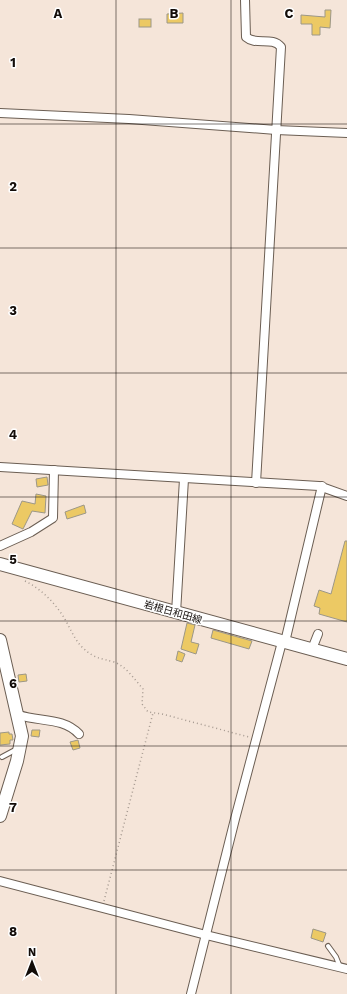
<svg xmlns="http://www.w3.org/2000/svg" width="347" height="994" font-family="'Work Sans','Noto Sans JP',sans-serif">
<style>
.building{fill:#ecc964;stroke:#9c9787}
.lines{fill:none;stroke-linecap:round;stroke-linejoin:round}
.lane-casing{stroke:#6b5e53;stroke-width:6}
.street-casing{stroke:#6b5e53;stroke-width:10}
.secondary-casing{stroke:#6b5e53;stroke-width:14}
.path{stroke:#a59990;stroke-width:1.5;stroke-dasharray:1 3;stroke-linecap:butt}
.lane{stroke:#fff;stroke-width:4}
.street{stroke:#fff;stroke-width:8}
.secondary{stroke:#fff;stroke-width:12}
.grid{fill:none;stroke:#120c09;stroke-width:1;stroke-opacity:0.55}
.labels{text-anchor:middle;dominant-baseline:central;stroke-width:3;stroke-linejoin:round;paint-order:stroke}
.street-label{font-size:10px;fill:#120c09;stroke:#fff}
.grid-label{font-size:13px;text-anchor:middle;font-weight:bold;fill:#120c09;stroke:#fff;stroke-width:3;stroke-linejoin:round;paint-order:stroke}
</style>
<rect width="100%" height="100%" fill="#f5e5d9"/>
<g class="building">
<path d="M325 10H331L330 28 320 27V35H312V24H301V15L325 17Z"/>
<path d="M183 13V23H167V14Z"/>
<rect x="139" y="19" width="12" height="8"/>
<path d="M47 477 48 485 37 487 36 479Z"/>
<path d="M36 494 46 496 45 513 32 511 23 529 12 524 22 501 35 504Z"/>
<path d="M84 505 86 513 67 519 65 512Z"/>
<path d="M345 541H347V622L319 614 320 608 314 606 319 590 331 594Z"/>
<path d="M187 623 195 625 191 642 199 644 196 654 181 649Z"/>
<path d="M213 630 252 641 249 649 211 638Z"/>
<path d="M178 651 185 654 182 662 176 660Z"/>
<path d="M26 674 27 681 19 682 18 675Z"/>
<path d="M32 730H40L39 737 31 736Z"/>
<path d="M9 732V734H12L13 740H10V744L0 745V733Z"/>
<path d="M78 740 80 748 73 750 70 742Z"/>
<path d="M313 929 326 933 323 942 311 938Z"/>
</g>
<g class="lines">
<g class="lane-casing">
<g id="lane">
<path d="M2 757 17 749"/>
<path d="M328 946 336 957 340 967"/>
</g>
</g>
<g class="street-casing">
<g id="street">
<path d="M245 0 246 37C256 46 272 36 281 47L256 483"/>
<path d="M0 113 129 119 276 130 347 133"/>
<path d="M0 467 319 486 347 496"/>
<path d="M0 546 31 532 53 518 54 470"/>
<path d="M176 613 184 479"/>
<path d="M285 642 322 486"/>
<path d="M312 649 318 634"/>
<path d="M19 715C39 722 63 717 79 734"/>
<path d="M0 881 206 935 347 969"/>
<path d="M191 994 235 819 282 642"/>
</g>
</g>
<g class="secondary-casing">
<g id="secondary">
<path d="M0 564 347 659"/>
<path d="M0 640 22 736 17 761 0 816"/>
</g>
</g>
<g class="path">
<path d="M25 581C41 589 53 601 63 616 70 627 74 640 84 649 95 659 101 658 114 662 126 666 135 680 143 689L142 704 148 712 162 714 249 737"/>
<path d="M104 901 153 713"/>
</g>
<use href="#lane" class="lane"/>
<use href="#street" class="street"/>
<use href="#secondary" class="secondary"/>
</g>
<path class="grid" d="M116 0V994M231 0V994M0 124H347M0 248H347M0 373H347M0 497H347M0 621H347M0 746H347M0 870H347"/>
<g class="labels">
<g class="street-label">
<text transform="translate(173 612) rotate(16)">岩根日和田線</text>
</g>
</g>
<g class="grid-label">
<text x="58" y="18">A</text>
<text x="174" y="18">B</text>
<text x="289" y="18">C</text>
<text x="13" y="67">1</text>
<text x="13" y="191">2</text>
<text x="13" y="315">3</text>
<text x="13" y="439">4</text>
<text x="13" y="564">5</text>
<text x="13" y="688">6</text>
<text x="13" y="812">7</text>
<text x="13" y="936">8</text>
</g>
<g transform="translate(32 962)" stroke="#ffffff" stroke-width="3" paint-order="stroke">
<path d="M0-3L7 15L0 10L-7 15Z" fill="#120c09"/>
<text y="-6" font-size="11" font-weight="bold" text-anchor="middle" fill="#120c09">N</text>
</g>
</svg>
